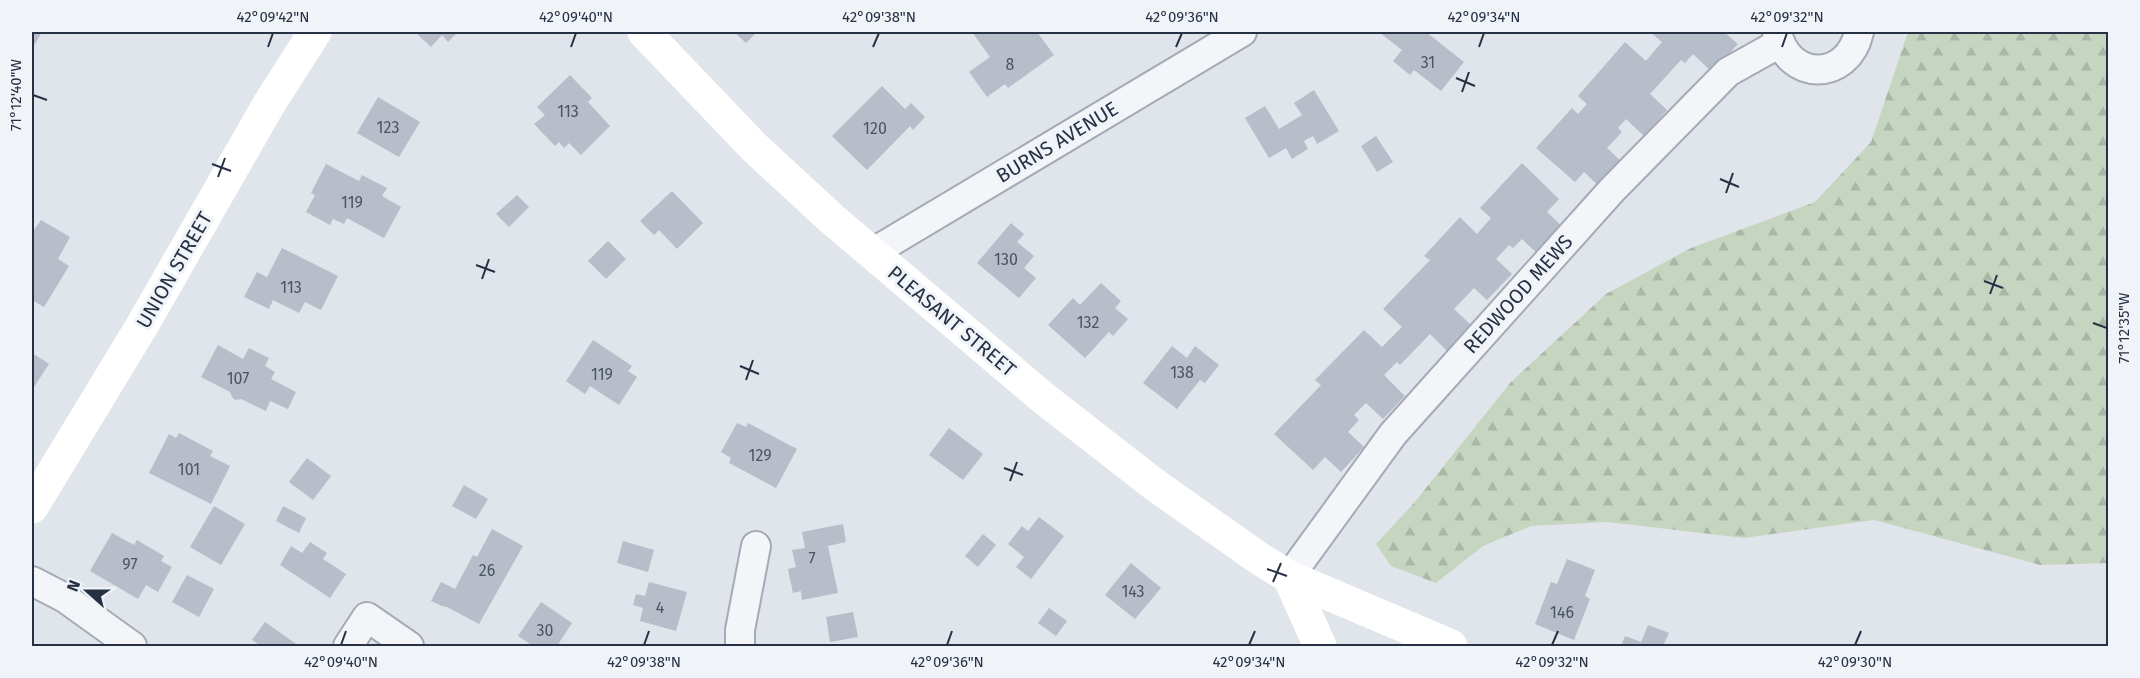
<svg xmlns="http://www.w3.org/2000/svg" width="2140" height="678" font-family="'Fira Sans',sans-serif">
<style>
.forest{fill:url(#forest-firs)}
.building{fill:#b7bdc9}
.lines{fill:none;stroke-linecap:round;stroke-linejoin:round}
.street-casing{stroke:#a5abb6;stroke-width:32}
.street{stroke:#f3f5f8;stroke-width:28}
.secondary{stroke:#fff;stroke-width:33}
.ticks{fill:none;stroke:#273144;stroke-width:2}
.labels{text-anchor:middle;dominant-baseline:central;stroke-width:6;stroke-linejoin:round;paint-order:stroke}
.number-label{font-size:16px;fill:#4b5465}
.street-label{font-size:20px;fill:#273144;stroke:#f0f3f8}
.neatline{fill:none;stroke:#273144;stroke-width:2}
.ticks-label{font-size:15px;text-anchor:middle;fill:#273144}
</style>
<defs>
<pattern id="forest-firs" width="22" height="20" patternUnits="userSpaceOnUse" patternTransform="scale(1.5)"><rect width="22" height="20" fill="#c6d5c0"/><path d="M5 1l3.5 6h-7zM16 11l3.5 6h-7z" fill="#aab7a6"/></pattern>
</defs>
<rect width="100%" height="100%" fill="#e0e4eb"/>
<path class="forest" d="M1908 32H2108V563L2040 565 1874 520 1744 538 1608 522 1531 526 1483 546 1436 583 1391 566 1376 544 1414 503 1511 382 1606 294 1691 248 1815 202 1871 142Z"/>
<g class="building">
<path d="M32 32H42L32 49Z"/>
<path d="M415 32H458L448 42 442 35 431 47Z"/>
<path d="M734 32H757L746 43Z"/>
<path d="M972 32H1037L1054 55 1008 88 1005 84 987 97 969 72 990 57Z"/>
<path d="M1379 32H1426L1464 62 1441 91 1414 70 1410 75 1393 61 1402 50Z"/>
<path d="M1650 32H1724L1738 44 1712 72 1693 54 1685 63 1681 60 1650 94 1667 110 1644 136 1626 119 1618 128 1622 132 1607 148 1624 164 1602 189 1584 172 1575 182 1536 148 1572 108 1578 114 1587 104 1578 96 1625 42 1646 61 1662 42Z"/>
<path d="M570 75 592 98 588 102 610 126 581 155 569 143 564 148 559 142 555 146 534 124 545 115 537 107Z"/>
<path d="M882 86 905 109 911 103 925 117 913 130 910 126 867 170 832 136Z"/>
<path d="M1314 90 1339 131 1317 144 1313 136 1304 141 1308 149 1292 159 1286 148 1269 158 1245 118 1265 106 1279 129 1302 115 1294 103Z"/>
<path d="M378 97 420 122 399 157 357 133Z"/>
<path d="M1376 136 1393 162 1377 172 1361 146Z"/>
<path d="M1522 163 1559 199 1547 212 1566 230 1541 257 1522 239 1513 248 1509 245 1496 259 1512 274 1487 300 1474 288 1454 309 1473 327 1449 353 1430 334 1400 365 1397 362 1384 375 1405 396 1383 419 1366 403 1354 415 1359 420 1348 432 1364 447 1341 472 1325 457 1313 470 1274 434 1321 385 1315 380 1364 330 1382 347 1402 327 1383 309 1430 260 1424 256 1460 217 1477 234 1491 218 1480 208Z"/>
<path d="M326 164 359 181 362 175 387 188 382 196 401 207 384 238 347 218 344 224 333 219 330 225 306 212 315 195 311 193Z"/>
<path d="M672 191 703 223 677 249 659 230 654 235 640 221Z"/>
<path d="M517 195 529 207 509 227 496 214Z"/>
<path d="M41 220 70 237 58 259 69 266 44 307 32 300V233Z"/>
<path d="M1011 223 1024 234 1017 242 1034 256 1024 268 1036 278 1019 298 977 263Z"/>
<path d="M608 241 626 259 606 279 588 261Z"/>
<path d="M282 248 338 276 321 310 305 302 299 313 273 300 269 309 244 297 257 272 267 277Z"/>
<path d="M1101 283 1121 301 1115 308 1128 319 1113 336 1109 332 1085 358 1048 325 1073 298 1080 305Z"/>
<path d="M593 340 632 366 628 371 637 377 619 405 590 386 585 394 566 381Z"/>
<path d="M218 345 243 359 249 348 269 358 265 366 275 372 271 379 296 392 288 409 270 401 266 411 241 399 235 400 232 397 230 392 201 377Z"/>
<path d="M1172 346 1187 358 1195 346 1219 365 1205 383 1200 380 1177 409 1143 383Z"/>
<path d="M32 353 49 364 32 390Z"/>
<path d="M737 423 746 427 748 423 797 449 776 488 729 463 731 458 721 452Z"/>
<path d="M949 428 983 454 963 480 929 455Z"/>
<path d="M179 433 213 451 210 456 230 466 211 504 149 473 169 434 176 438Z"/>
<path d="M307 458 331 476 313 500 289 482Z"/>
<path d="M464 485 488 499 476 519 452 506Z"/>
<path d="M214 506 245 524 221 565 190 547Z"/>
<path d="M283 506 306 518 299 533 276 521Z"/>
<path d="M1039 517 1064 536 1031 579 1016 567 1024 557 1008 544 1022 526 1028 531Z"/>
<path d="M843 524 846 542 828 546 838 593 802 600 801 591 793 593 788 569 796 567 792 550 805 548 802 532Z"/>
<path d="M492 529 523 546 479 624 447 607 442 606 431 601 441 582 455 589 473 555 477 557Z"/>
<path d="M112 533 134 545 137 540 164 556 161 561 172 567 158 592 146 585 138 599 90 571Z"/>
<path d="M983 534 996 545 978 567 965 556Z"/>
<path d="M623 541 654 550 648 572 617 563Z"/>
<path d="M310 542 327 553 323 559 346 574 330 598 280 565 291 546 302 553Z"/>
<path d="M1567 559 1595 570 1585 596 1590 599 1574 640 1535 624 1551 582 1557 584Z"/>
<path d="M1131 563 1161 588 1135 619 1105 595Z"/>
<path d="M187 575 214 589 199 617 172 602Z"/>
<path d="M649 582 687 592 676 631 640 621 643 608 633 605 636 594 645 596Z"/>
<path d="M541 602 572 623 557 646H533L518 636Z"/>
<path d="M1049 608 1067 621 1056 636 1038 623Z"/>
<path d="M853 612 858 637 830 642 826 617Z"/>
<path d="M265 622 299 646H256L258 644 252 640Z"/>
<path d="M1648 625 1669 633 1663 646H1621L1625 636 1641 642Z"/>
</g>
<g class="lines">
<g class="street-casing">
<g id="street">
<path d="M1777 32C1788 82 1848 82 1859 32"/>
<path d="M872 253 1242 32"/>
<path d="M1289 577 1393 434 1612 190 1728 72 1780 43"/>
<path d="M32 581 65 598 132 646"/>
<path d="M348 646 367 617 409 646"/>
<path d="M740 646V630L756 546"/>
</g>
</g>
<use href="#street" class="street"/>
<g class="secondary">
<path d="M644 32 755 148 832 219 1042 397 1155 485 1257 557 1289 577 1451 646"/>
<path d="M32 507 143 324 269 104 315 32"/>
<path d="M1289 577 1320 646"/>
</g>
</g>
<path class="ticks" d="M268 47 273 33M571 47 576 33M873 47 879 33M1176 47 1182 33M1479 47 1484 33M1782 47 1787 33M1456 78 1475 86M1462 92 1469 72M33 95 47 100M212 164 231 171M218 177 225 158M1720 179 1739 187M1726 193 1733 173M476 265 495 272M482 279 489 259M1984 281 2003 288M1990 294 1997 275M2093 323 2107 328M740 366 759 374M746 380 753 360M1004 468 1023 475M1010 481 1017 462M1267 569 1287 576M1273 582 1281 563M341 645 346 631M644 645 649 631M947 645 952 631M1249 645 1255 631M1552 645 1558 631M1855 645 1861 631"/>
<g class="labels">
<g class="number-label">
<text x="1428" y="62">31</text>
<text x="1010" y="64">8</text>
<text x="568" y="111">113</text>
<text x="388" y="127">123</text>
<text x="875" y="128">120</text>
<text x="352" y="202">119</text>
<text x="1006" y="259">130</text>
<text x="291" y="287">113</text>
<text x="1088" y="322">132</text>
<text x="1182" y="372">138</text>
<text x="602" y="374">119</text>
<text x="238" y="378">107</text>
<text x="760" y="455">129</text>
<text x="189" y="469">101</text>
<text x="812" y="558">7</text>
<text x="130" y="564">97</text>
<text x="487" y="570">26</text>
<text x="1133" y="591">143</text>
<text x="660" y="607">4</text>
<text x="1562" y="612">146</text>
<text x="545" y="630">30</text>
</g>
<g class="street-label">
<text transform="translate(1057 142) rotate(-31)">BURNS AVENUE</text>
<text transform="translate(174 270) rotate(-60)">UNION STREET</text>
<text transform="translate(1518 294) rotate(-48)">REDWOOD MEWS</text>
<text transform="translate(952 321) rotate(40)">PLEASANT STREET</text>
</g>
</g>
<rect width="2140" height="678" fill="none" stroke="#f0f3f8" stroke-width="66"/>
<g transform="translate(87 591) rotate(291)" stroke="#f0f3f8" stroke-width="4.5" paint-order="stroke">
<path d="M0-4.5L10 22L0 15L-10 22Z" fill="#273144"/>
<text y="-9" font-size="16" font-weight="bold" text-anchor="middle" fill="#273144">N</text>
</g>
<rect x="33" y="33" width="2074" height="612" class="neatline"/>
<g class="ticks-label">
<text x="273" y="22">42°09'42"N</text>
<text x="576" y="22">42°09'40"N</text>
<text x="879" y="22">42°09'38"N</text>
<text x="1182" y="22">42°09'36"N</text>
<text x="1484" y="22">42°09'34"N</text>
<text x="1787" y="22">42°09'32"N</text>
<text transform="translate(16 95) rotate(-90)" y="5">71°12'40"W</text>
<text transform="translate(2124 328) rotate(-90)" y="5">71°12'35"W</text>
<text x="341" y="667">42°09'40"N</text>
<text x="644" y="667">42°09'38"N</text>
<text x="947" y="667">42°09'36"N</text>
<text x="1249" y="667">42°09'34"N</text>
<text x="1552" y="667">42°09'32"N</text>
<text x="1855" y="667">42°09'30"N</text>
</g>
</svg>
